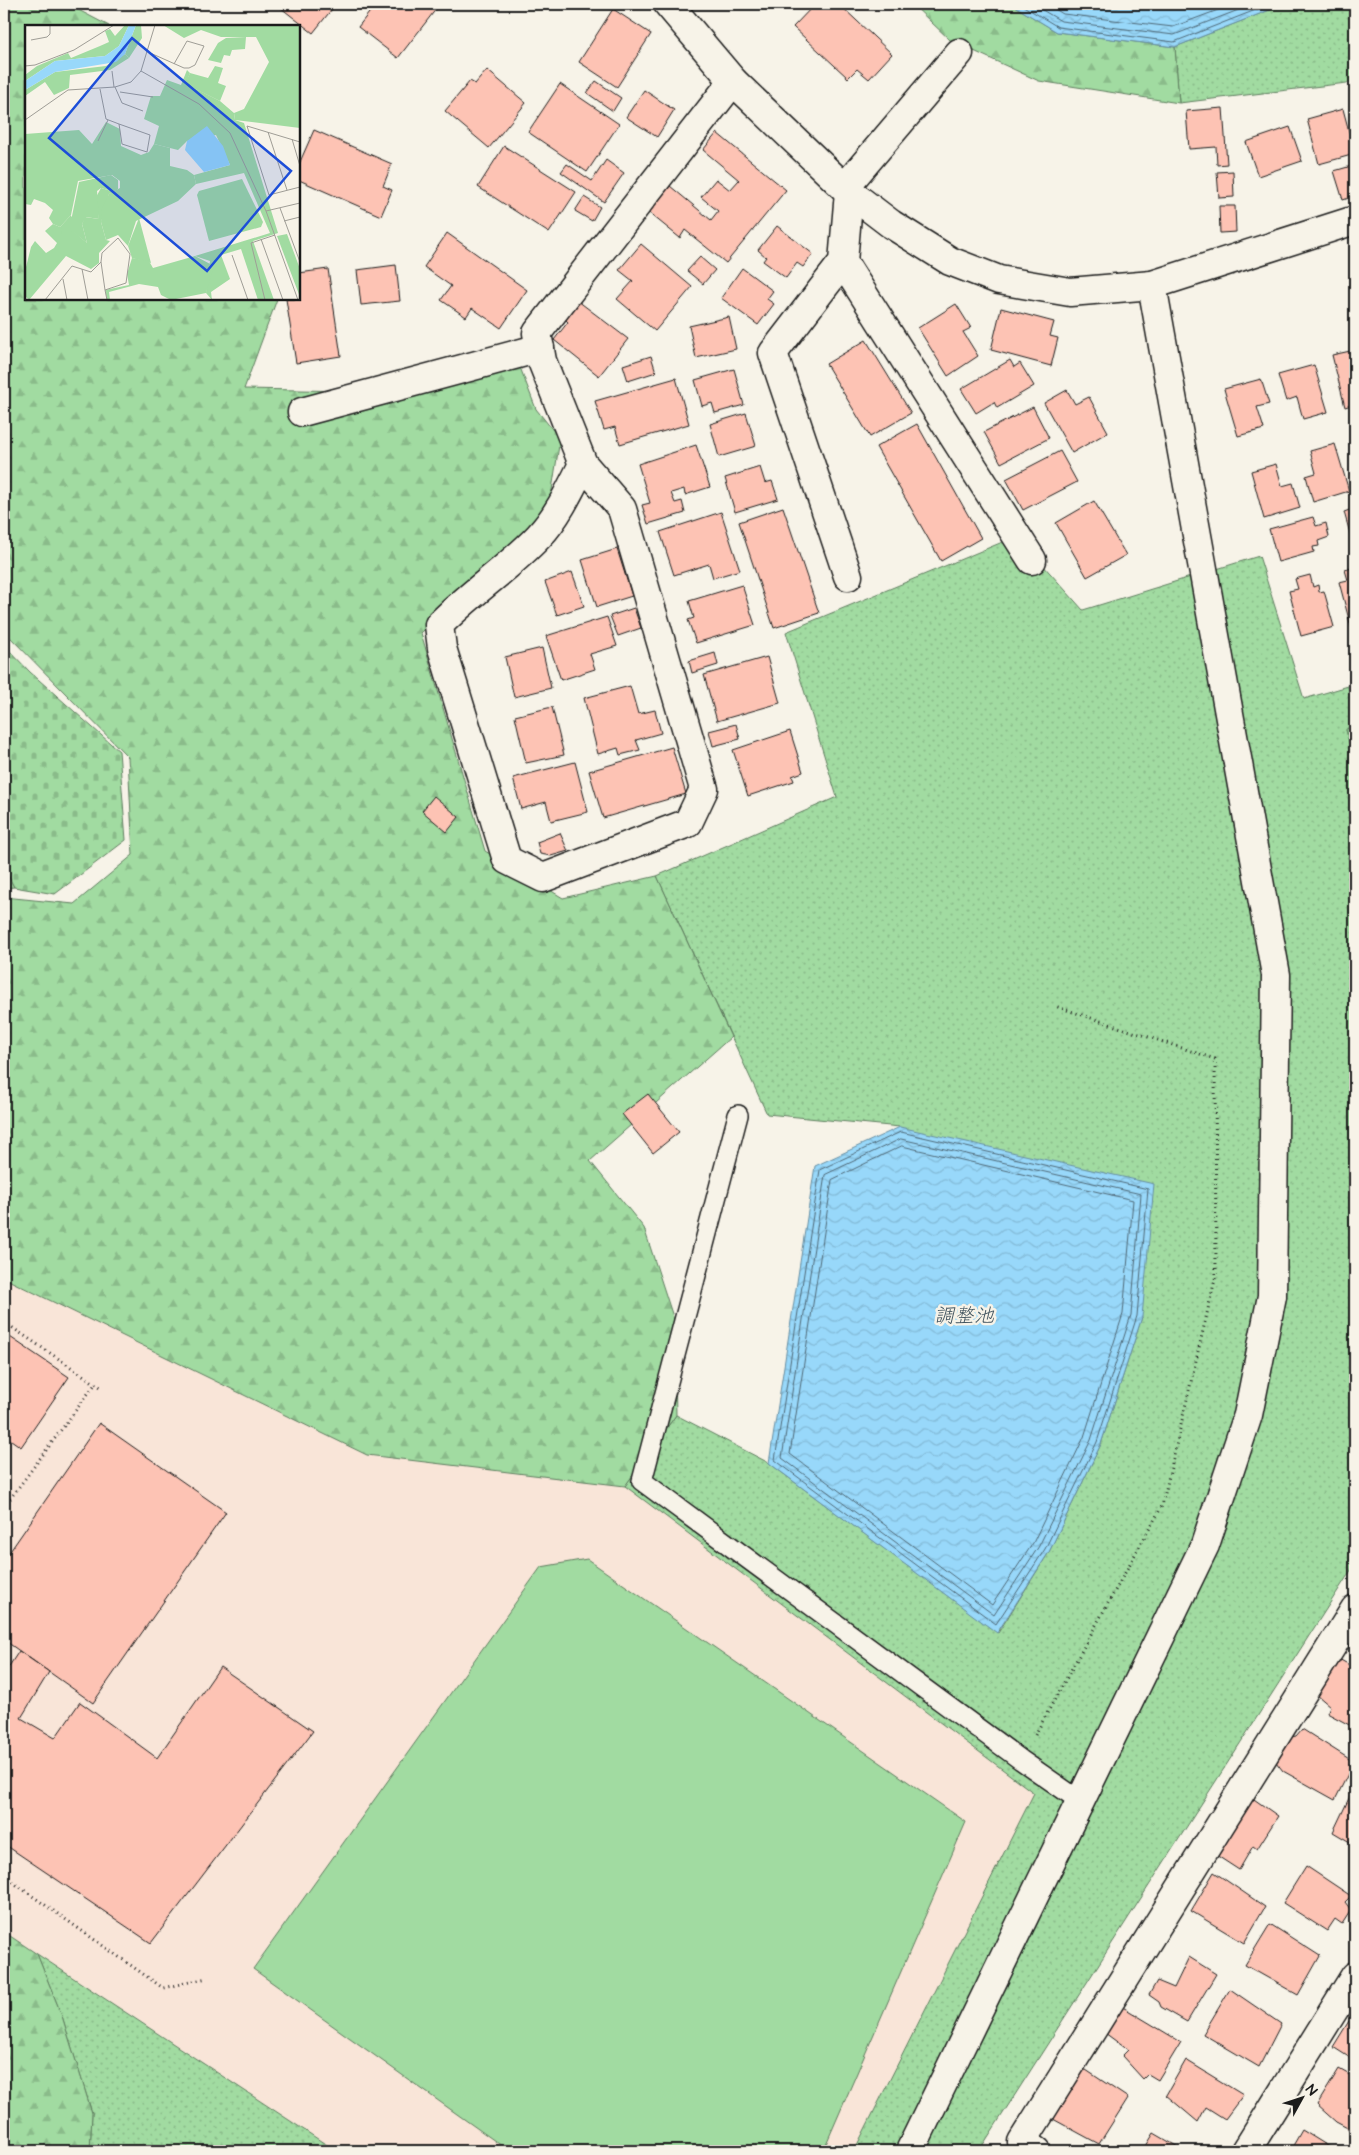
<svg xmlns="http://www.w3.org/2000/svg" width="1359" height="2155" font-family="'Architects Daughter','Klee One',sans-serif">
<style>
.built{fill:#f9e5d8}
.grass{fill:url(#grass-dots);stroke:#5e7c5e}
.forest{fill:url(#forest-firs);stroke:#5e7c5e}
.cemetery{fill:url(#cemetery-stones);stroke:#5e7c5e}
.garden{fill:#a1dba1;stroke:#5e7c5e}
.water{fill:url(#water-waves);stroke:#668da1}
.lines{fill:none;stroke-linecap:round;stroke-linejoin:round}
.shore{stroke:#4e6775;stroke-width:1}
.building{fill:#fdc3b4;stroke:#1c1c1c}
.service-casing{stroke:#1c1c1c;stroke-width:22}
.minor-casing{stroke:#1c1c1c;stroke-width:31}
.tertiary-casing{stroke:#1c1c1c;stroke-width:31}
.path{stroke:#1c1c1c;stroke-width:3;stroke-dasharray:1 4;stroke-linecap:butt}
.service{stroke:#f7f3e8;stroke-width:19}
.minor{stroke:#f7f3e8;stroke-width:28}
.tertiary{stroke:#f7f3e8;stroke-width:28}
.labels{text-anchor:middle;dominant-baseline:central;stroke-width:5;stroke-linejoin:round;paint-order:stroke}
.water-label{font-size:20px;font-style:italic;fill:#41545f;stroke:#f7f3e8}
.inset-road{fill:none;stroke:#9f9d96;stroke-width:1}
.view{fill:#1d4ed8;fill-opacity:0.15;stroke:#1d4ed8;stroke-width:2.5}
.inset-edge{fill:none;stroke:#1c1c1c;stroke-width:2.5}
</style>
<defs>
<pattern id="grass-dots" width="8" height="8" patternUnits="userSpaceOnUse" patternTransform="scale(1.25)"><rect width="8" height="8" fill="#a1dba1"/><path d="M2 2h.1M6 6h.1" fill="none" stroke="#8abb8a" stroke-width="1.8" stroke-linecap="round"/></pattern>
<pattern id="forest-firs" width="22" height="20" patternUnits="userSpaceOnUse" patternTransform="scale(1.25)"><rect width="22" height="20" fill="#a1dba1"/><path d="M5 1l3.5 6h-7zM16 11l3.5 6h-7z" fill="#8abb8a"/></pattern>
<pattern id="cemetery-stones" width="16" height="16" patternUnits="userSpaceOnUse" patternTransform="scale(1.25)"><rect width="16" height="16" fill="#a1dba1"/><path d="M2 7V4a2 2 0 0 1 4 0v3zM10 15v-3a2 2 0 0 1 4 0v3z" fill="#8abb8a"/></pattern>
<pattern id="water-waves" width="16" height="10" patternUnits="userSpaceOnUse" patternTransform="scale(1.25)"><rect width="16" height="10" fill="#98d8fa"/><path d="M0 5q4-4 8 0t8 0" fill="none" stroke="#82b9d6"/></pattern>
</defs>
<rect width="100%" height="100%" fill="#f7f3e8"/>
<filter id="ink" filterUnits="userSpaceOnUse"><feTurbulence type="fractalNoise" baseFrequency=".02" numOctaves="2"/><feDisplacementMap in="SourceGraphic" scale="10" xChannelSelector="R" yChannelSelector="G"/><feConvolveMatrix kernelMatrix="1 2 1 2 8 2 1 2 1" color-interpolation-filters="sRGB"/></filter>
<g filter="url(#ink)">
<path class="built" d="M4 1278 367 1455 625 1486 1034 1793 854 2151H336L4 1932Z"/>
<g class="grass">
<path d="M1285 4H1355V82L1179 103 1175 47Z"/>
<path d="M1017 536 1083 610 1259 556 1304 699 1355 684V727L1346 730 1355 765V1564L979 2151H854L1034 1793 625 1486 676 1415 769 1463 998 1633 1049 1552 1101 1444 1142 1317 900 1127 767 1114 657 876 837 797 786 632Z"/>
<path d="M4 867 14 887 4 888Z"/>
<path d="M37 1954 336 2151H90L92 2113 62 2016Z"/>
</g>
<g class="forest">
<path d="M4 4H67L109 26H26V299H277L244 389 353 391 513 349 536 409 560 439 549 509 421 633 485 851 563 898 657 876 731 1037 590 1161 644 1228 674 1320 676 1415 625 1486 367 1455 4 1278V897L74 904 133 855 128 757 4 631Z"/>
<path d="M912 4H1011L1057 32 1175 47 1179 103 1039 81 950 40Z"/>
<path d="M4 1932 37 1954 62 2016 92 2113 90 2151H4Z"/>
</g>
<g class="cemetery">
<path d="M4 645 30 672 119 751 126 840 55 894 14 887 4 867Z"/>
<path d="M1355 727V765L1346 729Z"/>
</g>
<path class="garden" d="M587 1559 966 1822 823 2151H509L253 1969 541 1567Z"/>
<g class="water">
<path d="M1011 4H1285L1175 47 1057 32Z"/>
<path d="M900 1127 1154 1184 1142 1317 1101 1444 1049 1552 997 1633 769 1463 815 1166Z"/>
</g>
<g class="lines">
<g class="shore">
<path d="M1020 4 1058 27 1174 42 1271 4"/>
<path d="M1032 4 1061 21 1174 35 1254 4"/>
<path d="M1047 4 1063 14 1173 27 1234 4"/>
<path d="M901 1132 1148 1189 1137 1316 1097 1442 1045 1549 996 1624 775 1460 820 1170Z"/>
<path d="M901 1139 1141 1194 1131 1315 1091 1440 1039 1546 994 1615 782 1458 825 1175Z"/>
<path d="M902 1146 1133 1200 1123 1314 1084 1437 1033 1543 992 1605 790 1454 832 1180Z"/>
</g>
</g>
<g class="building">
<path d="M276 4H336L313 33Z"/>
<path d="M376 4H440L398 58 358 27Z"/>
<path d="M815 4H839L892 54 869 79 857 69 848 78 793 27Z"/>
<path d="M613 9 651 34 617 87 579 62Z"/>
<path d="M487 70 526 103 489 148 445 111 470 81 475 84Z"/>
<path d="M596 81 621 98 613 111 587 93Z"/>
<path d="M560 84 619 124 587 172 528 132Z"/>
<path d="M644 90 674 110 657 137 626 117Z"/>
<path d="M1355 106V121L1351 107Z"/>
<path d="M1223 108 1227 164 1217 165 1216 147 1189 149 1186 111Z"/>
<path d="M1343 109 1355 154 1319 164 1307 119Z"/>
<path d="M1290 127 1302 161 1258 176 1246 142Z"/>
<path d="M314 130 392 164 383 186 392 190 381 216 299 180V164Z"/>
<path d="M717 133 786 190 726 263 685 230 680 238 648 212 670 186 711 220 718 211 701 197 716 179 730 190 739 180 703 150Z"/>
<path d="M504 146 576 192 549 233 478 187Z"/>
<path d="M606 160 624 173 604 202 561 172 567 164 592 181Z"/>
<path d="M1355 165V196L1343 200 1334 171Z"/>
<path d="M1233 171 1234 197 1219 198 1217 172Z"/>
<path d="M584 197 600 207 592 221 575 211Z"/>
<path d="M1219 206H1235L1236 232 1220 233Z"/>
<path d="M777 226 813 254 803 267 797 263 786 278 763 261 766 257 758 250Z"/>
<path d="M447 233 527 290 501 328 472 308 466 317 441 300 451 286 424 267Z"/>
<path d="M641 244 692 287 655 331 617 299 633 281 619 270Z"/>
<path d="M700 257 715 270 703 284 687 271Z"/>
<path d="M396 265 400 301 361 305 357 270Z"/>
<path d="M742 268 773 291 767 299 774 304 758 325 721 298Z"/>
<path d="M328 269 341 356 296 363 286 299H299V273Z"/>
<path d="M578 301 628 339 599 376 554 340 568 322 564 318Z"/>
<path d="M956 304 971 328 963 332 978 356 948 376 918 328Z"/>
<path d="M1001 308 1054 322 1050 336 1058 338 1051 366 991 350Z"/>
<path d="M729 317 736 349 696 358 689 326Z"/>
<path d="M866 340 911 413 870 437 826 364Z"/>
<path d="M1355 350V404L1345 407 1332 355Z"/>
<path d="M651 356 656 372 628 381 623 365Z"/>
<path d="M1010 360 1014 367 1020 363 1034 386 997 408 994 402 976 413 961 389Z"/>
<path d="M1314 365 1328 412 1303 419 1297 397 1286 401 1278 375Z"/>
<path d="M734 369 744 405 715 413 712 403 702 406 695 380Z"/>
<path d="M676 378 689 424 620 444 615 427 604 430 595 401Z"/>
<path d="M1261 379 1269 404 1257 407 1264 429 1238 436 1224 389Z"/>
<path d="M1067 390 1075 404 1089 397 1108 432 1072 453 1044 403Z"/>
<path d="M1033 407 1049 438 1001 463 984 432Z"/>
<path d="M746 413 756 446 719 457 710 424Z"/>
<path d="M917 424 981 538 941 561 876 447Z"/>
<path d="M1335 444 1349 491 1313 502 1306 476 1316 473 1310 451Z"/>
<path d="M696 445 710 487 685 495 684 489 671 493 675 503 682 501 685 513 648 524 642 505 650 503 638 464Z"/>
<path d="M1060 451 1077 482 1023 510 1006 479Z"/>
<path d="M1276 464 1282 486 1293 483 1300 508 1264 519 1251 471Z"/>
<path d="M760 467 765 483 772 481 778 499 735 512 725 478Z"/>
<path d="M1094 501 1126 555 1087 577 1056 523Z"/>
<path d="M783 507 819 613 774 628 739 522Z"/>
<path d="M1355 508V544H1353L1344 512Z"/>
<path d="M721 512 740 570 713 578 709 564 674 575 660 532Z"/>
<path d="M1313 517 1316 526 1326 523 1329 537 1318 541 1319 546 1313 547 1314 552 1278 562 1269 529Z"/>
<path d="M617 549 632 596 597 607 582 560Z"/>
<path d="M1355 567V626L1351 627 1339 582 1348 580 1345 570Z"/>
<path d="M572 572 584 606 557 615 545 582Z"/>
<path d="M1310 575 1313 587 1318 585 1319 592 1324 591 1334 627 1301 636 1289 591 1298 589 1295 579Z"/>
<path d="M742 585 755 625 696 643 688 620 694 618 689 601Z"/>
<path d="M634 608 641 628 618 636 610 616Z"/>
<path d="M607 617 617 646 590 654 595 669 561 680 546 636Z"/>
<path d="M542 648 551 688 514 697 505 657Z"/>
<path d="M715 653 718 665 692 673 689 661Z"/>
<path d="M767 657 780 703 717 721 704 675Z"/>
<path d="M630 686 638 714 655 710 661 733 636 740 640 750 620 755 618 748 598 754 584 698Z"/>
<path d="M552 707 564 755 526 763 515 716Z"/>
<path d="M736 724 740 739 713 746 709 731Z"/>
<path d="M790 731 803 772 792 776 794 781 748 796 733 750Z"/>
<path d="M672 747 686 794 603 818 589 771Z"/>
<path d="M575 762 588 812 551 821 546 802 521 809 513 778Z"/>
<path d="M434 796 459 817 447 832 422 811Z"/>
<path d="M560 833 568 851 551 856 540 854 537 842Z"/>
<path d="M648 1094 679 1132 653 1153 622 1114Z"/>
<path d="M4 1333 69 1377 21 1447 4 1435Z"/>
<path d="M99 1423 226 1512 93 1703 4 1640V1560Z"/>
<path d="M19 1651 49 1672 21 1718 55 1738 80 1702 157 1758 220 1667 313 1731 151 1943 4 1844V1674Z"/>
<path d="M1337 1658 1355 1668V1728L1327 1713 1330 1706 1317 1695Z"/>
<path d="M1302 1729 1354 1762 1335 1800 1283 1771 1276 1762 1291 1737 1296 1736Z"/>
<path d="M1351 1794 1355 1797V1845L1333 1832Z"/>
<path d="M1251 1797 1278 1816 1257 1849 1253 1846 1239 1870 1216 1855Z"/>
<path d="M1306 1866 1351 1896 1345 1902 1351 1910 1342 1924 1335 1919 1327 1931 1283 1903Z"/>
<path d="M1214 1872 1265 1907 1244 1943 1191 1911Z"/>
<path d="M1270 1924 1320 1956 1298 1995 1245 1965Z"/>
<path d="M1189 1957 1216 1974 1187 2022 1161 2007 1159 2002 1149 1995 1157 1981 1174 1988Z"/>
<path d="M1230 1989 1281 2024 1259 2067 1203 2034Z"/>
<path d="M1121 2006 1181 2042 1158 2080 1148 2074 1143 2079 1122 2056 1128 2050 1105 2033Z"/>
<path d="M1349 2021 1355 2025V2061L1333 2047Z"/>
<path d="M1186 2060 1243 2095 1225 2119 1206 2107 1198 2122 1166 2095Z"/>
<path d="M1339 2069 1355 2078V2132L1336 2122 1317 2105Z"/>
<path d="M1086 2070 1128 2098 1099 2144 1053 2119 1074 2084 1075 2073Z"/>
<path d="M1302 2130 1336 2151H1290Z"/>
<path d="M1154 2133 1185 2151H1143Z"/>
</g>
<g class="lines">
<g class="service-casing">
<path id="service" d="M738 1115 642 1481 1021 1760 1080 1801"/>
</g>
<g class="minor-casing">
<g id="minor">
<path d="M845 187 959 53"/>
<path d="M843 262 1032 560"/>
<path d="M302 412 540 348"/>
<path d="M583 464 622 509 704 789 688 823 543 878 507 860 442 648 439 625C470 593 509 568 539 536 558 516 571 488 583 464L542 361 537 333 733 81"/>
<path d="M848 576 773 353 843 262 849 192"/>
<path d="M1037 2151 1022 2142 1355 1609"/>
<path d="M1246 2151 1355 1976"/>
</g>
</g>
<g class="tertiary-casing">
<g id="tertiary">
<path d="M668 4 733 81 849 192 891 224 950 261 999 280 1070 292 1152 285 1355 220"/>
<path d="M910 2151 1205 1545 1248 1415 1272 1296 1276 975 1152 285"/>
</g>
</g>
<g class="path">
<path d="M4 1322 102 1388"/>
<path d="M4 1507 96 1383"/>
<path d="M1035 1735 1162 1506 1216 1275 1215 1059 1055 1006"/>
<path d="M4 1876 163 1988 207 1978"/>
</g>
<use href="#service" class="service"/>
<use href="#minor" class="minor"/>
<use href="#tertiary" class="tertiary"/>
</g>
</g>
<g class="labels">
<g class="water-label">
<text x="964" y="1316">調整池</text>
</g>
</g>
<g transform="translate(25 25)">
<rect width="275" height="275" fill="#f7f3e8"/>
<path d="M100 0H104L94 21 80 31 30 36 0 56V50L12 41 43 28 46 33 75 21 84 17 80 6 85 4 90 11ZM111 0H116L117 13 104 33 100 29ZM162 45 165 48 161 59 195 76 209 88 210 95 219 98 253 208 228 216 249 275H233L216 224 196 230 205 254 186 267 187 275 181 268 185 236 170 231 245 208 219 148 171 159 169 150 205 140 191 110 162 116 153 125 129 119 134 101 119 94 126 71H135L142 55 156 60ZM76 163 90 167 84 169 76 197 81 215 85 216 74 228V238L66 244 41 231 4 275 0 271V246L6 222 10 216 21 228 29 223 32 218 20 206 28 199 35 202 46 190 47 205 62 218 57 199 60 192 74 194 70 174ZM114 193 126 238 107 233 103 221ZM262 209 275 244V272L252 211Z" fill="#a1dba1"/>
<path d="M138 0H275V103L210 95 209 88 219 84 244 37 231 12H196L176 5 159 13ZM100 29 104 33 85 45 45 50 44 63 29 70 20 57 0 71V65L30 47 81 41ZM81 97 95 104 96 121 116 130 124 127 129 119 145 123V141L162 145 169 150 171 159 153 176 111 196 103 221 93 210 81 215 76 197 77 183 84 169 95 163V156L87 150 53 156 46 190 35 202 28 199 24 193 28 185 20 178 9 174 6 180 0 179V109L54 105 67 119ZM170 231 189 241 181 268 146 275 136 270 133 262 114 259 84 267 85 275H82L80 265 104 260 102 249 107 233 124 236 128 243Z" fill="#a1dba1"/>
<path d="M221 12 220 24 207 25 205 31 199 30 196 38 183 35 193 18 201 13ZM190 41 198 43 193 58 201 61 195 76 160 59 165 48 183 53ZM86 150 93 155V164L90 167 76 163 72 166 74 194 61 192 57 199 62 218 47 206 40 211 37 209 36 203 47 191 54 157Z" fill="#a1dba1"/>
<path d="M217 154 238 197 236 202 184 216 172 170 174 166Z" fill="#a1dba1"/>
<path d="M104 0H111L100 29 91 37 30 47 0 65V56L30 36 80 31 94 21ZM182 101 198 121 205 140 179 147 160 125 162 116Z" fill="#98d8fa"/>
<path class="inset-road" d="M6 15 22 12 25 9V0M123 27 159 43H164L170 40 179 21 162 16 149 39M0 41 10 40 49 25 89 0M87 46 89 62M116 46 174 79 205 108 241 186 273 275M90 62 97 78 118 86M75 64 81 94 94 99 97 119 122 127 125 110 94 99M95 67 128 72M0 95 43 65 90 62 106 57 116 46 130 0M243 107 262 165M267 114 275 141M73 116 83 95M275 117 222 101 244 170 275 162M255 183 275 237M241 186 275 178M259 196 275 192M236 214 258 275M207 230 223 275M57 244 63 275M38 254 42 275M80 265 101 258 105 229 93 213 77 228 76 237 80 265 82 275M20 275 47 241 66 247 76 237M240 275 226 218 250 210"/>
<path class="view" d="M107 13 266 146 182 246 24 113Z"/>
<rect width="275" height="275" class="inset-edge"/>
</g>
<rect width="1359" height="2155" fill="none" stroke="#f7f3e8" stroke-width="20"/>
<rect x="10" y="10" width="1339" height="2135" fill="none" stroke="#1c1c1c" stroke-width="2" filter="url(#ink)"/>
<g transform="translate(1302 2098) rotate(50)" stroke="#f7f3e8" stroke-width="4" paint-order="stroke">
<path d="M0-4L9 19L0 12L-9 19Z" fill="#1c1c1c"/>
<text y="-8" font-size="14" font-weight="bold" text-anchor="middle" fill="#1c1c1c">N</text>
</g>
</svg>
